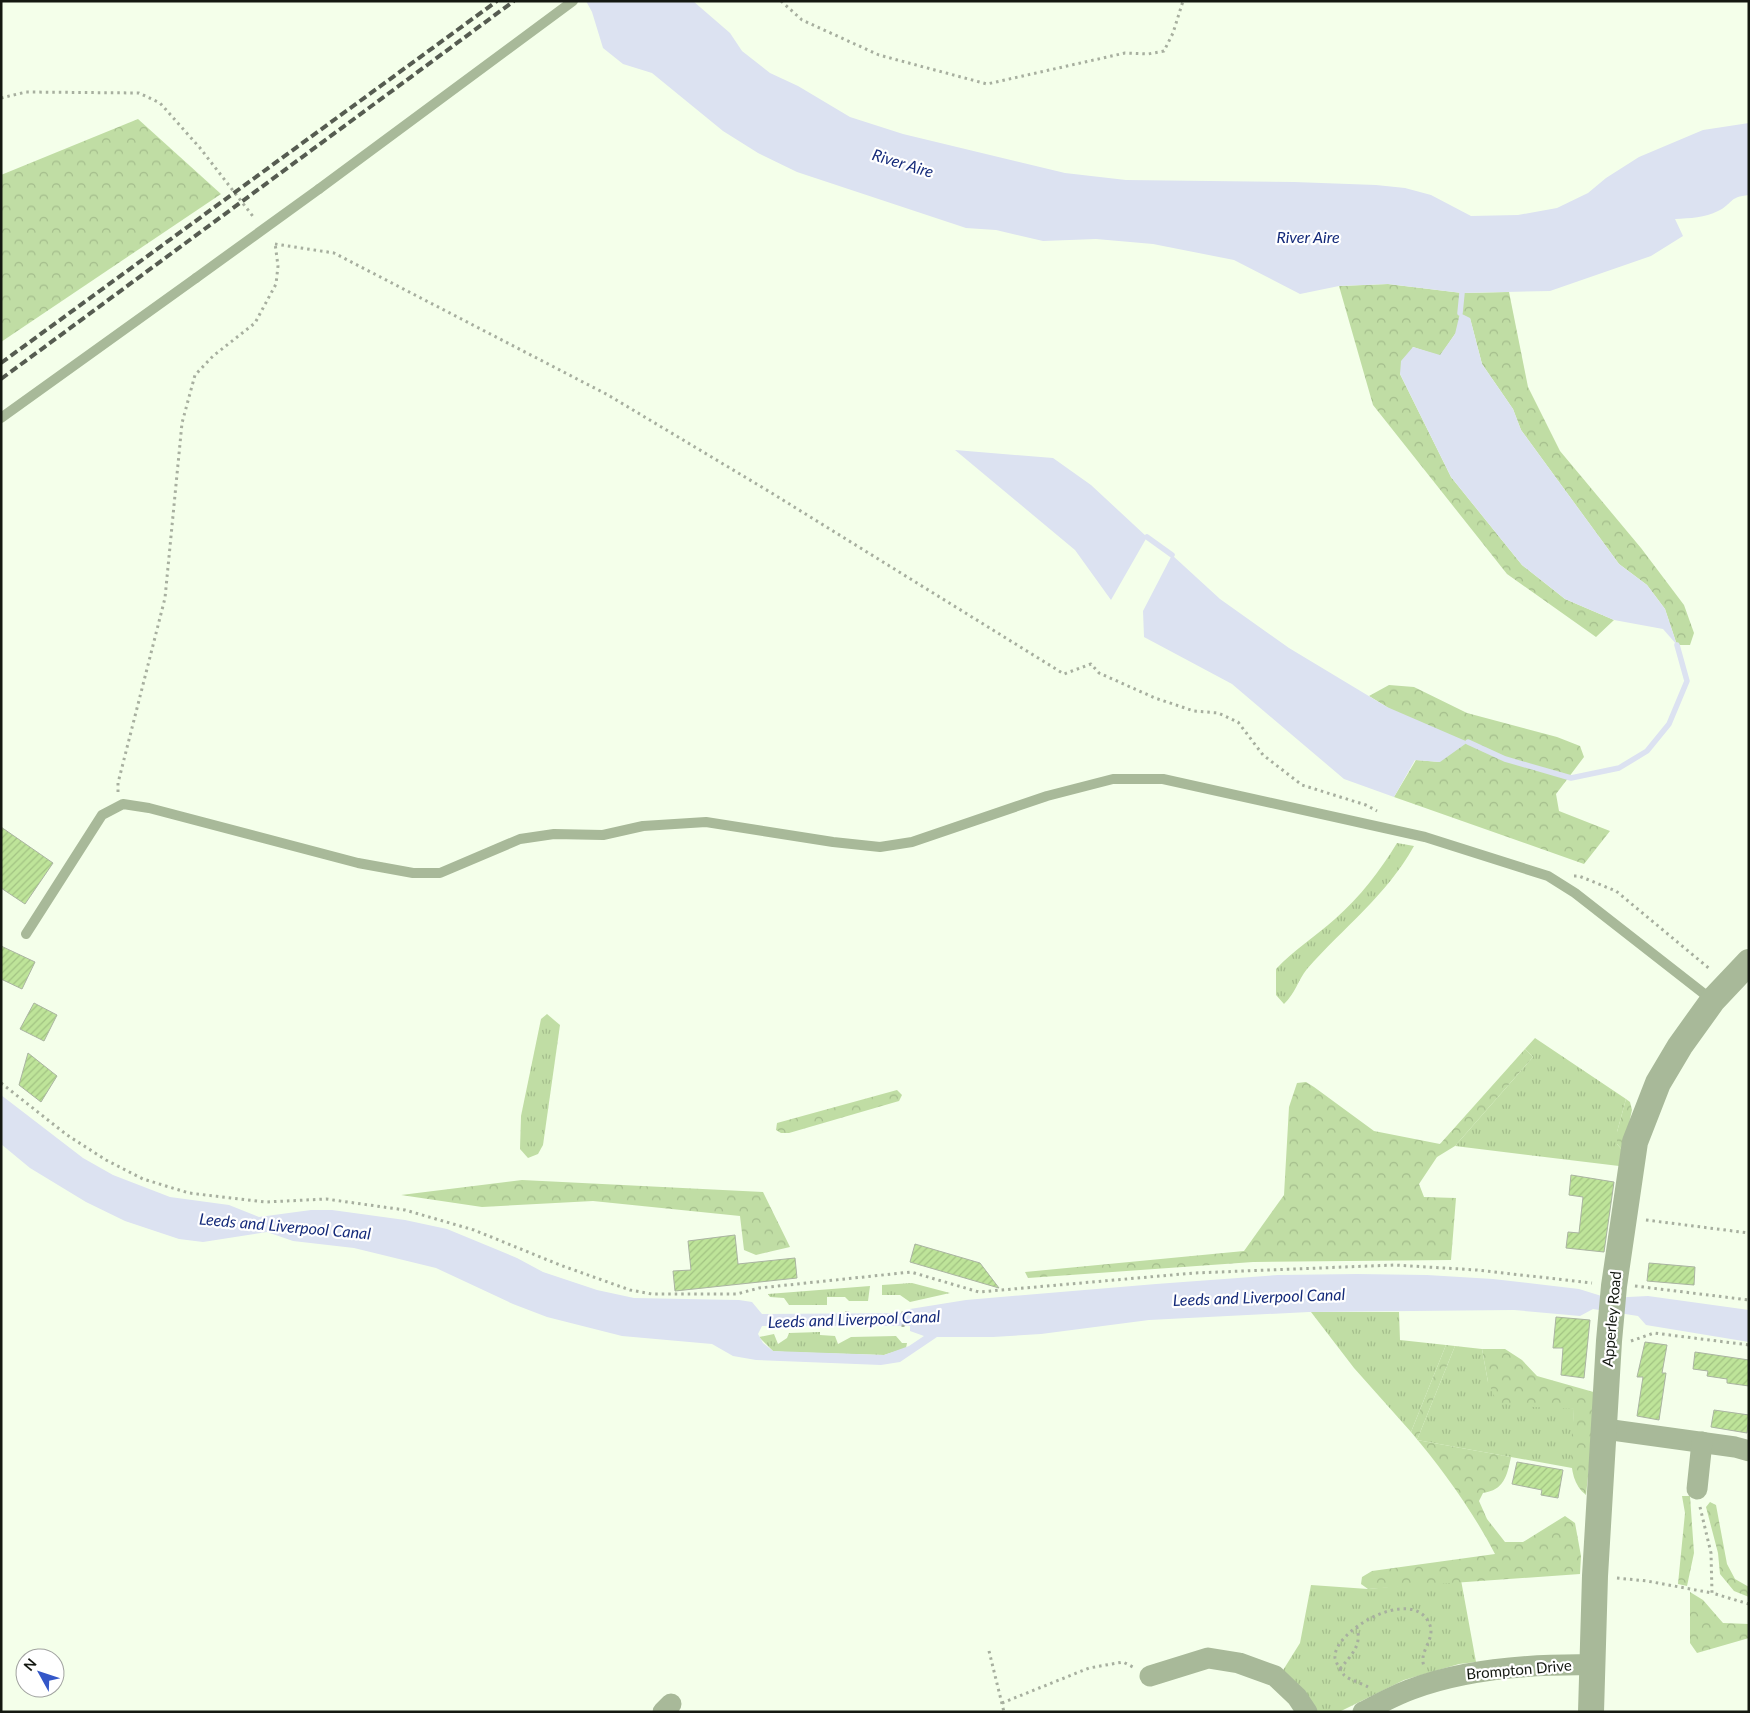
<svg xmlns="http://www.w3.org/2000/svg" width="1750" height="1713" viewBox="0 0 1750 1713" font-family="Lato,sans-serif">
  <defs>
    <pattern id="grass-tufts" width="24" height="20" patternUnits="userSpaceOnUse" patternTransform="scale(1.25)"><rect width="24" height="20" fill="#c0dda4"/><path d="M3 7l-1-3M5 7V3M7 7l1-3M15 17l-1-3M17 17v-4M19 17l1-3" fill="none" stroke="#a4bd8c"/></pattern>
    <pattern id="forest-crowns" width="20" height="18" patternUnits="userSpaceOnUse" patternTransform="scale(1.25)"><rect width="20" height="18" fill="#c0dda4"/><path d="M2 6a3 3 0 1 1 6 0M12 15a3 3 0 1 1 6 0" fill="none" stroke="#a4bd8c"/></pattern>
    <pattern id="building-hatch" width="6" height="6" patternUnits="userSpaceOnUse" patternTransform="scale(1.25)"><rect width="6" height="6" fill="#bee499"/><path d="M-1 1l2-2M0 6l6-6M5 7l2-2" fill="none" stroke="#a2c383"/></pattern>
  </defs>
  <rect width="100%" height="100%" fill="#f4ffea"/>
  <!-- grass -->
  <g fill="url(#grass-tufts)">
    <path d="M1397,843L1414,846C1386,896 1344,927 1307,969C1298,980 1295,994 1284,1004L1276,995V969C1294,950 1316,936 1335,919C1360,897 1380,871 1397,843Z"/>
    <path d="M547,1014L560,1025L543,1145L538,1154L528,1158L520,1149L521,1116L541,1019Z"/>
    <path d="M1535,1038L1626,1099L1617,1132V1144L1623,1151L1619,1166L1455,1146L1533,1057L1525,1049Z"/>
    <path d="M912,1283L950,1293L910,1302L900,1295H882V1285Z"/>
    <path d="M870,1286L868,1301H849L845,1297H827V1305H789L784,1298L770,1297L768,1294Z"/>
    <path d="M1311,1312H1399L1400,1340L1446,1345L1411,1432L1354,1368Z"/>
    <path d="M820,1332V1335L835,1336L838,1344L851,1337L896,1336L902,1343H907L906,1348L884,1355L785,1352L773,1351L759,1337L774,1334L778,1344L787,1338L789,1333Z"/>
    <path d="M1455,1346L1482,1349L1488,1382L1574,1409L1572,1468L1417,1440Z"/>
    <path d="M1461,1580L1476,1662L1459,1664L1404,1680L1339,1712H1314L1280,1675L1300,1643L1311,1585L1368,1589Z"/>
  </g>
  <!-- forest -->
  <g fill="url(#forest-crowns)">
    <path d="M138,119L221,194L1,342V175Z"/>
    <path d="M1388,284L1462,293L1509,292L1528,387L1560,451L1641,548L1684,605L1694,633L1690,645H1677L1665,609L1647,585L1619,564L1521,430L1513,409L1482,364L1470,318L1455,334L1440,356L1413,347L1400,374L1451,477L1522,565L1565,599L1614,620L1596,637L1507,574L1373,405L1339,286Z"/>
    <path d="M1389,685L1414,687L1467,713L1557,737L1580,746L1584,757L1556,794L1559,811L1610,831L1584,864L1394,797L1416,760L1440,762L1387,707L1369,696Z"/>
    <path d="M1525,1049L1533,1057L1455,1146L1437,1157L1419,1184L1424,1197L1456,1198L1451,1260L1253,1262L1028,1278L1025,1272L1244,1251L1284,1195L1289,1107L1297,1083L1306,1082L1314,1087L1374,1131L1440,1144Z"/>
    <path d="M897,1090L902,1095L899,1101L789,1133H781L776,1130L777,1123Z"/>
    <path d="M1626,1099L1630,1102L1632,1110L1623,1151L1617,1144V1132Z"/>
    <path d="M522,1180L763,1192L790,1247L756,1255L744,1250L740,1216L593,1201L482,1207L401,1195Z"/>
    <path d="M1446,1345L1455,1346L1417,1440L1511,1457C1507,1476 1504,1490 1483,1493L1479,1501L1487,1519L1505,1542H1523L1565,1516L1575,1523L1581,1556L1580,1574L1368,1589L1361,1584L1362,1577L1372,1571L1495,1554C1472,1510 1443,1470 1411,1432Z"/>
    <path d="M1482,1349H1505L1522,1360L1537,1376L1597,1393L1586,1495C1563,1478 1573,1435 1574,1409L1513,1406L1497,1402L1488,1382Z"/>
    <path d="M1682,1496H1690L1694,1553L1687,1586L1678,1584L1685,1513Z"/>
    <path d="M1710,1502L1716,1505L1727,1564L1735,1579L1749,1587V1597L1734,1591L1720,1574L1718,1553L1706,1507Z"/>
    <path d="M1690,1592L1703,1600L1723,1623L1749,1624V1638L1697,1653L1690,1643Z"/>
  </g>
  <!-- water -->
  <g fill="#dce2f1" fill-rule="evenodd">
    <path d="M586,1H693L730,33L742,51L770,73L798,86L850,117L903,134L1065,173L1126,180L1294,182L1376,185L1405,188L1431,195L1471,216L1518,215L1557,208L1588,193L1606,178L1639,157L1703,130L1749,123V195C1728,197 1733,204 1718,211C1705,218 1690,218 1675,219L1683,236L1651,256L1550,291L1462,293L1388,284L1339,286L1300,294L1234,260L1153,244L1096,239L1043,241L996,230L966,228L797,172L758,153L723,131L652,73L623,64L603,48L592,12Z"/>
    <path d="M1460,313L1470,318L1482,364L1513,409L1521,430L1619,564L1647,585L1665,609L1677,645L1663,629L1614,620L1565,599L1522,565L1451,477L1400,374L1401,361L1413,347L1440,355L1455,334Z"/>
    <path d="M955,450L1053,458L1091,485L1147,537L1111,600L1075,550Z"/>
    <path d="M1172,555L1220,599L1289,648L1387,707L1468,742L1440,762L1415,760L1394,797L1344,779L1232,684L1144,637L1143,611Z"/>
    <path d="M1,1095L83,1158L113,1175L170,1197L229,1205L259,1217L311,1210H332L405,1220L447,1229L517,1258L543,1272L597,1290L634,1298L739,1300L752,1302L762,1314L909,1313L910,1309L966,1300L1156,1284L1278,1275L1357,1274L1427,1275L1493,1279L1579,1289L1608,1298L1648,1296L1749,1310V1342L1646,1325L1638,1316L1593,1309L1580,1316L1514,1310L1309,1312L1149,1320L1041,1334L993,1337H937L900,1362L881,1365L756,1360L733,1356L712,1344L622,1336L547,1317L513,1304L436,1268L354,1248L293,1241L267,1232L203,1242L179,1239L125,1221L86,1202L30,1168L1,1144ZM762,1326H910V1331L924,1336L909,1346L884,1355L773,1351L763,1343L758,1334Z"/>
  </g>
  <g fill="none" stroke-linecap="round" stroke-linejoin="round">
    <!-- stream -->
    <g stroke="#dce2f1" stroke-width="5.5">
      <path d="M1460,313L1462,293"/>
      <path d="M1147,537L1172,555"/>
      <path d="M1468,742L1505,759L1571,778L1619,768L1647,751L1669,724L1687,681L1677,645"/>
    </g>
  </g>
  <!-- building -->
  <g fill="url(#building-hatch)" stroke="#aab4a1">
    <path d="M1,827L53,863L25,904L1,888Z"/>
    <path d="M1,946L35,962L22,989L1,979Z"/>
    <path d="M34,1003L57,1015L44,1041L20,1029Z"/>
    <path d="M28,1053L57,1076L41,1102L19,1085Z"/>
    <path d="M1571,1175L1614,1182L1604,1252L1566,1248L1568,1232L1579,1233L1583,1197L1569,1195Z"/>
    <path d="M735,1235L738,1264L795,1258L797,1278L675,1291L673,1271L691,1270L688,1241Z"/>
    <path d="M915,1244L980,1263L999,1288L910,1262Z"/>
    <path d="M1649,1263L1695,1267L1694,1285L1647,1281Z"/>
    <path d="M1556,1317L1590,1320L1584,1378L1561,1375L1563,1348H1553Z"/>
    <path d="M1645,1342L1667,1345L1662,1373H1666L1659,1420L1637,1416L1643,1377H1637Z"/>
    <path d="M1695,1352L1749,1360V1386L1727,1383V1379L1707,1376L1708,1371L1693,1369Z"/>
    <path d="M1714,1410L1749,1415L1747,1433L1711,1427Z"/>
    <path d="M1517,1462L1563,1470L1558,1498L1541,1495L1542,1490L1512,1484Z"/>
  </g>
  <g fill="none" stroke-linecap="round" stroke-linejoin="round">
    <!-- path -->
    <g stroke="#a7af9f" stroke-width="3" stroke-dasharray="2.5 4" stroke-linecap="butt">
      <path d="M781,1L802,20L879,55L987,84L1125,53L1148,54L1164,51L1173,33L1183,1"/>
      <path d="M1,98L26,92L139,93L160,103L200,148L255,219"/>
      <path d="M275,244L334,253L608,395L770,492L1064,674L1091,664L1099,673L1155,698L1194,711L1218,713L1238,722L1263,755L1302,785L1366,805L1377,811"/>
      <path d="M118,792V783L165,598L182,423L195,375L213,356L255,323L276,284L278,266L275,243"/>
      <path d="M1574,876H1579L1616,891L1711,970"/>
      <path d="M1,1083L67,1135L106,1160L143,1179L189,1193L266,1202L326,1199L405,1210L474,1230L560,1265L630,1290L652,1294H737L759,1288L911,1272L979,1292L1194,1273L1394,1265L1477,1270L1592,1283"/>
      <path d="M1646,1220L1749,1233"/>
      <path d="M1635,1286L1749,1300"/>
      <path d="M847,1311V1328"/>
      <path d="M903,1327V1309"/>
      <path d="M1631,1341L1654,1333L1749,1345"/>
      <path d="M1700,1507L1711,1553L1712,1593L1749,1604"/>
      <path d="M1617,1578L1647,1581L1712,1593"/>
      <path d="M989,1651L1004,1712"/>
      <path d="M1340,1669C1351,1655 1362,1646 1357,1628"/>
      <path d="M1368,1687C1361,1683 1349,1680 1344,1675C1341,1671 1336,1663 1335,1658C1332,1632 1411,1585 1429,1623C1437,1639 1418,1651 1424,1666"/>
      <path d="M1002,1703L1089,1668L1123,1662L1133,1667"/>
    </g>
    <!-- service -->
    <g stroke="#a8b999" stroke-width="10">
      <path d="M319,189L573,1"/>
      <path d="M1,418L196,278"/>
      <path d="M26,934L102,815L123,804L149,808L358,863L413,873H440L520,839L554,834L603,835L643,826L706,822L833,842L880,847L912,842L1047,796L1113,779H1163L1425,837L1548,876L1575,893L1712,1000"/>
    </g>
    <!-- minor -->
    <g stroke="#a8b999" stroke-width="21">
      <path d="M1605,1429L1735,1447L1749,1451"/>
      <path d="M1697,1489L1702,1442"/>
      <path d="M1150,1676L1208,1658L1239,1663L1275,1676L1297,1697L1307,1712"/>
      <path d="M663,1712L671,1704"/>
      <path d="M1363,1712C1379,1704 1395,1695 1412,1689C1468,1668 1533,1664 1593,1665"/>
    </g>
    <!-- tertiary -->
    <path stroke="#a8b999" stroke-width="26" d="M1591,1712L1595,1576L1609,1341L1614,1286L1635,1142L1658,1083L1680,1046L1713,1000L1749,962"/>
    <!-- rail -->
    <g stroke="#565c51" stroke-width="4" stroke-dasharray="8 4" stroke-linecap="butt">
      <path d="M1,363L497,1"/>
      <path d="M1,379L514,1"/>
    </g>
    <!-- service-bridge -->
    <path stroke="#a8b999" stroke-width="10" d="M196,278L319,189"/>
  </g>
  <g text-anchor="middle" stroke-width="4.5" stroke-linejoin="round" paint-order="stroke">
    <!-- street labels -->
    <g font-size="15" fill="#141811" stroke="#fff">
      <text transform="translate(1612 1319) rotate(-85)" y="5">Apperley Road</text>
      <text transform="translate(1519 1670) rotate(-5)" y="5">Brompton Drive</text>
    </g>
    <!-- water labels -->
    <g font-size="16" font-style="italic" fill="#142a7a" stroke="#fff">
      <text transform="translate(903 163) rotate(17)" y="6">River Aire</text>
      <text x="1308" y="243">River Aire</text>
      <text transform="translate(285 1226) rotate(5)" y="6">Leeds and Liverpool Canal</text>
      <text transform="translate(1259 1297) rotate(-2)" y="6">Leeds and Liverpool Canal</text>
      <text transform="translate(854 1319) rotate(-2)" y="6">Leeds and Liverpool Canal</text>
    </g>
  </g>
  <!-- border -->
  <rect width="1750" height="1713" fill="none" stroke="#141811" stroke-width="5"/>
  <!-- north arrow -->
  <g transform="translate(40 1673) rotate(310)"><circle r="24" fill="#ffffff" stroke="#a1a3a0"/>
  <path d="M0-4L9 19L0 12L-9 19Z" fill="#3457c8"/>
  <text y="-8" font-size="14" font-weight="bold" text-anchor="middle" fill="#141811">N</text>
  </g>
</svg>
